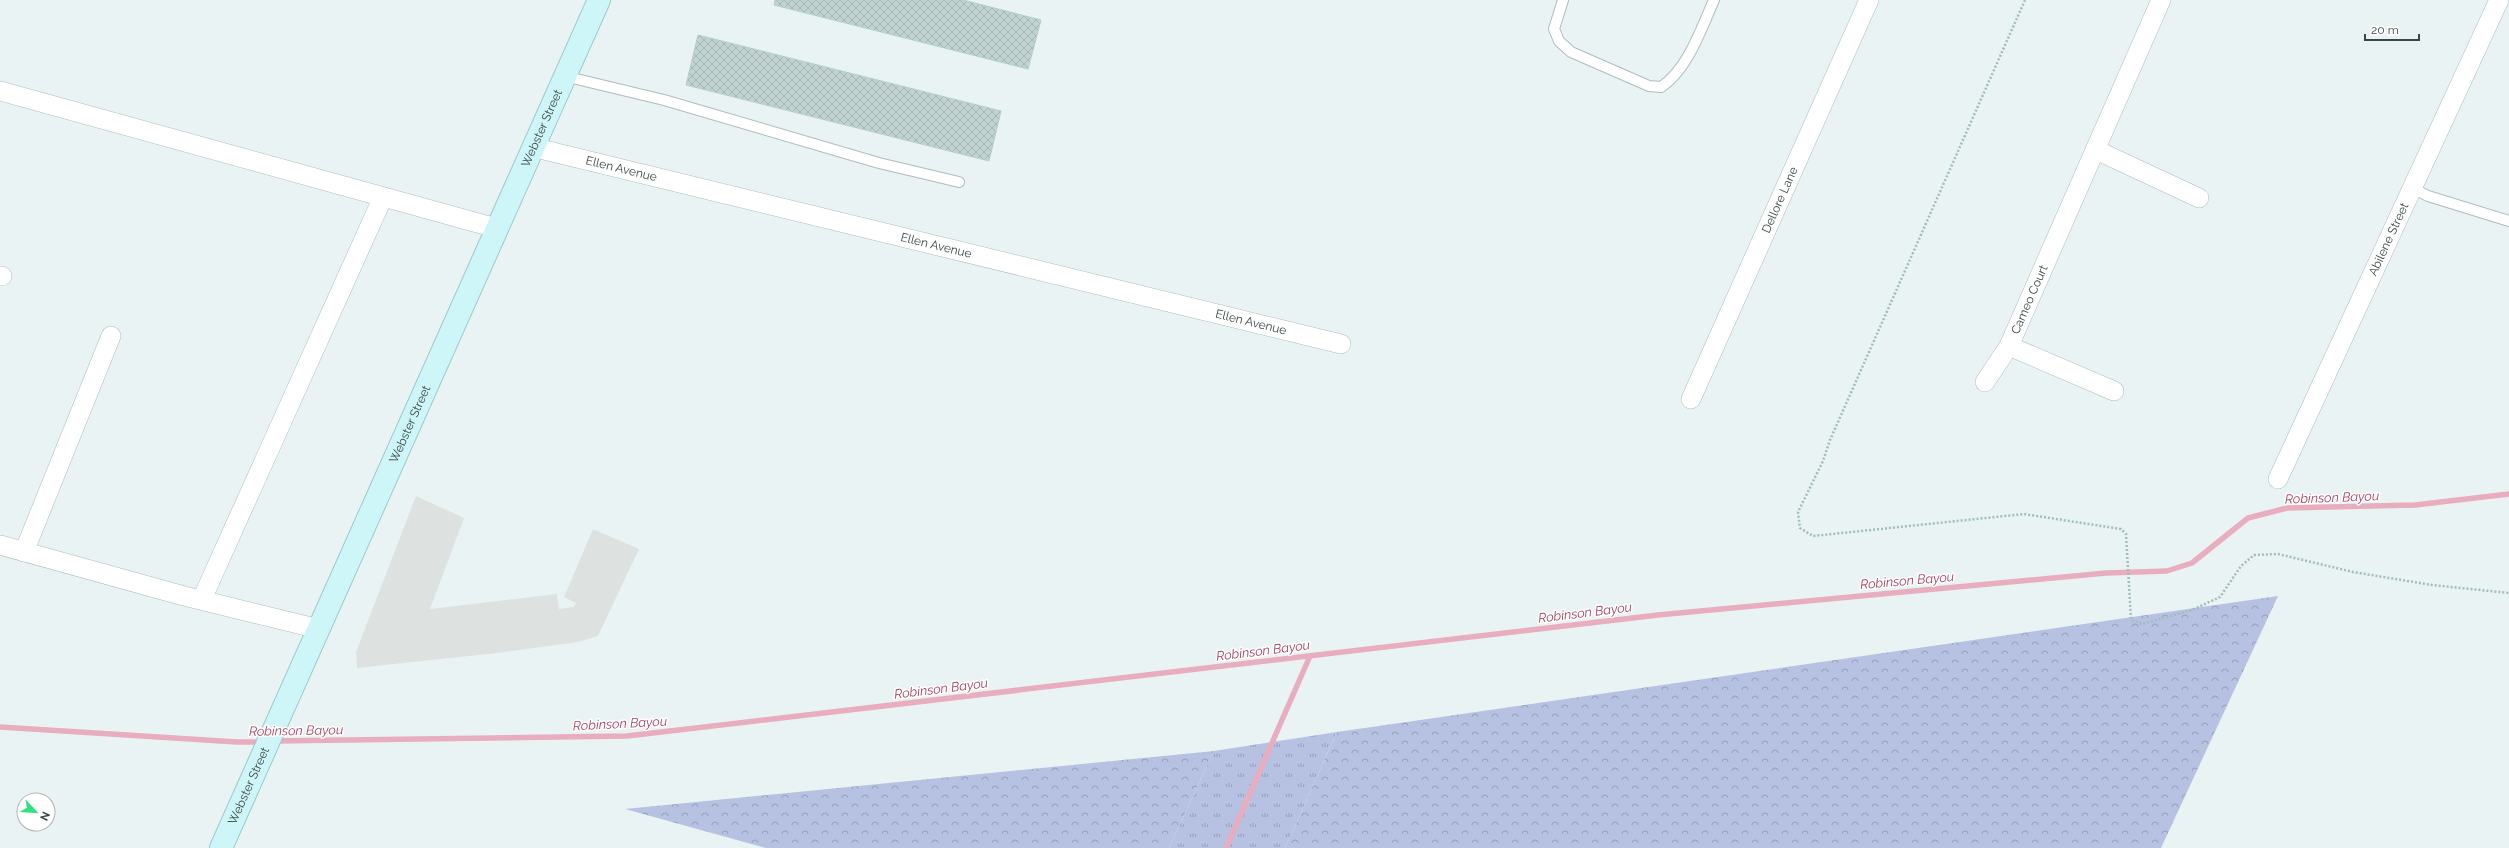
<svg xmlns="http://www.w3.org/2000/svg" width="2509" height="848" viewBox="0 0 2509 848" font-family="Raleway,sans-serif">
  <defs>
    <pattern id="grass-tufts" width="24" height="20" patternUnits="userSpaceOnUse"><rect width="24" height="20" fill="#b7c2e2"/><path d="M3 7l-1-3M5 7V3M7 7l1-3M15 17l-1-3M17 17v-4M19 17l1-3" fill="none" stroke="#969fb9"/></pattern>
    <pattern id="forest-crowns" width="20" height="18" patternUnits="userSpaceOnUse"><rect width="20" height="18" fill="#b7c2e2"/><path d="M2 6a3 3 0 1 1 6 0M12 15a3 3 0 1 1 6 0" fill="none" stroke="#969fb9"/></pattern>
    <pattern id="building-cross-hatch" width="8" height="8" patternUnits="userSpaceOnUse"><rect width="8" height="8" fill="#c0d3d1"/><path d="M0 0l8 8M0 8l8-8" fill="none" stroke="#a6b6b5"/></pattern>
  </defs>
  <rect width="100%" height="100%" fill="#eaf3f3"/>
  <!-- grass -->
  <path fill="url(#grass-tufts)" d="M1337,732L1285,848H1169L1214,751Z"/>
  <!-- forest -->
  <g fill="url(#forest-crowns)">
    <path d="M2278,596L2161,848H1285L1337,732Z"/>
    <path d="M1214,751L1169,848H766L625,809Z"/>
  </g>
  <!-- parking -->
  <path fill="#dde2e1" d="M416,496L464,518L430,609L557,594L559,609L574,607L576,603L564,597L593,529L639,549L598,636L578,642L497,653L357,668L356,652Z"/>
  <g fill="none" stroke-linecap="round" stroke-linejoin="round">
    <!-- stream -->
    <g stroke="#e8adbe" stroke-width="5.5">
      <path d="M0,727L237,742H263"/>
      <path d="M274,741L627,736L1658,615L2106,573L2167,571L2192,563L2248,518L2287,508L2415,505L2509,494"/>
      <path d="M1226,848L1310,656"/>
    </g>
  </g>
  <!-- building -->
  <g fill="url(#building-cross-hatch)" stroke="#b4cdcb">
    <path d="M775,0H963L1041,20L1028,69L774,5Z"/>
    <path d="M698,35L1001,111L989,161L686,85Z"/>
  </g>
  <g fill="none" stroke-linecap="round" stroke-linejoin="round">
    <defs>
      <g id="lane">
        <path d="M1563,0L1554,29L1559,41L1571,52L1649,86L1661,87C1688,69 1701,29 1714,0"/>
        <path d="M564,76L664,100L879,163L959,182"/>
        <path d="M2412,188L2428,196L2509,221"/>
      </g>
      <g id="street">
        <path d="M0,91L496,228"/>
        <path id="s1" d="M532,147L1341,344"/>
        <path d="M2096,150L2199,198"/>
        <path d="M0,276H2"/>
        <path d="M2009,346L2114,391"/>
        <path id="s2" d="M1985,382L2009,346L2161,0"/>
        <path id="s3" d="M1691,399L1869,0"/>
        <path id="s4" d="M2278,479L2499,0"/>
        <path d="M0,545L184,596L319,629"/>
        <path d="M24,552L111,336"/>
        <path d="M202,599L383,197"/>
      </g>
      <g id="secondary">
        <path id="s5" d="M221,848L599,0"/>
      </g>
    </defs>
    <!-- lane casing -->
    <use href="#lane" stroke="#adbdbd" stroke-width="12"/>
    <!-- street casing -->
    <use href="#street" stroke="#adbdbd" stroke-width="20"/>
    <!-- secondary casing -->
    <use href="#secondary" stroke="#9dc8ca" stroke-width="24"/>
    <!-- path -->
    <path stroke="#a0bdbc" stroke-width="2.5" stroke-dasharray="2 2" stroke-linecap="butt" d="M2025,0L1830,440L1823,461L1798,512L1800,528L1813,536L2024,514L2121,529L2126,534L2131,620L2142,624L2192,610L2220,597L2241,566L2254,555L2278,554L2353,572L2432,585L2509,593"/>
    <!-- lane -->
    <use href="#lane" stroke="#fff" stroke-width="10"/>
    <!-- street -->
    <use href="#street" stroke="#fff" stroke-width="19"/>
    <!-- secondary -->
    <use href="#secondary" stroke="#cef6f8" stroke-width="22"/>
  </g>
  <g text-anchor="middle" stroke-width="3" stroke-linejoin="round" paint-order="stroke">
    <!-- street labels -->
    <g font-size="12" fill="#394644" stroke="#fff">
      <text dy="4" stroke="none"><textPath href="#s5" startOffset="788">Webster Street</textPath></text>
      <text dy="4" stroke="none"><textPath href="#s1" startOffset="92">Ellen Avenue</textPath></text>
      <text dy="4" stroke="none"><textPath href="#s3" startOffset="218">Dellore Lane</textPath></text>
      <text dy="4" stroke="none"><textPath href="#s4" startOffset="264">Abilene Street</textPath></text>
      <text dy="4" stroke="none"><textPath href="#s1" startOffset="416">Ellen Avenue</textPath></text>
      <text dy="4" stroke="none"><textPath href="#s2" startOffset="94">Cameo Court</textPath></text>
      <text dy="4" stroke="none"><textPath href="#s1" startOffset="740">Ellen Avenue</textPath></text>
      <text dy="4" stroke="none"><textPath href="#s5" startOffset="464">Webster Street</textPath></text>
      <text dy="4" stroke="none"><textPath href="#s5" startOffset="68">Webster Street</textPath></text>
    </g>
    <!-- water labels -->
    <g font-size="13" font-style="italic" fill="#a53f5b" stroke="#fff">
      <text transform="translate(2332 497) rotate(-2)" y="5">Robinson Bayou</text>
      <text transform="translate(1907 580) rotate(-5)" y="5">Robinson Bayou</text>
      <text transform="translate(1585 612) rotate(-7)" y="5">Robinson Bayou</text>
      <text transform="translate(1263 650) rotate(-7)" y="5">Robinson Bayou</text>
      <text transform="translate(941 688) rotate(-7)" y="5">Robinson Bayou</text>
      <text transform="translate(620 723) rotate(-3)" y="5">Robinson Bayou</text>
      <text transform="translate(296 730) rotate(-1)" y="5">Robinson Bayou</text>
    </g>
  </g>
  <!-- north arrow -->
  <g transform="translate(36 812) rotate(115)"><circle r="19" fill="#ffffff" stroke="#b0b5b4"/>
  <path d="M0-3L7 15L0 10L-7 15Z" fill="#33e081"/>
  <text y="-6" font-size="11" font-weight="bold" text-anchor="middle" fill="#394644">N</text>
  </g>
  <!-- scale -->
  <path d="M2365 34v6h54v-6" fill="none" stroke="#394644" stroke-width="2"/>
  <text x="2371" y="34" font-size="12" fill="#394644" stroke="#ffffff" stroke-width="3" paint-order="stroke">20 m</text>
</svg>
